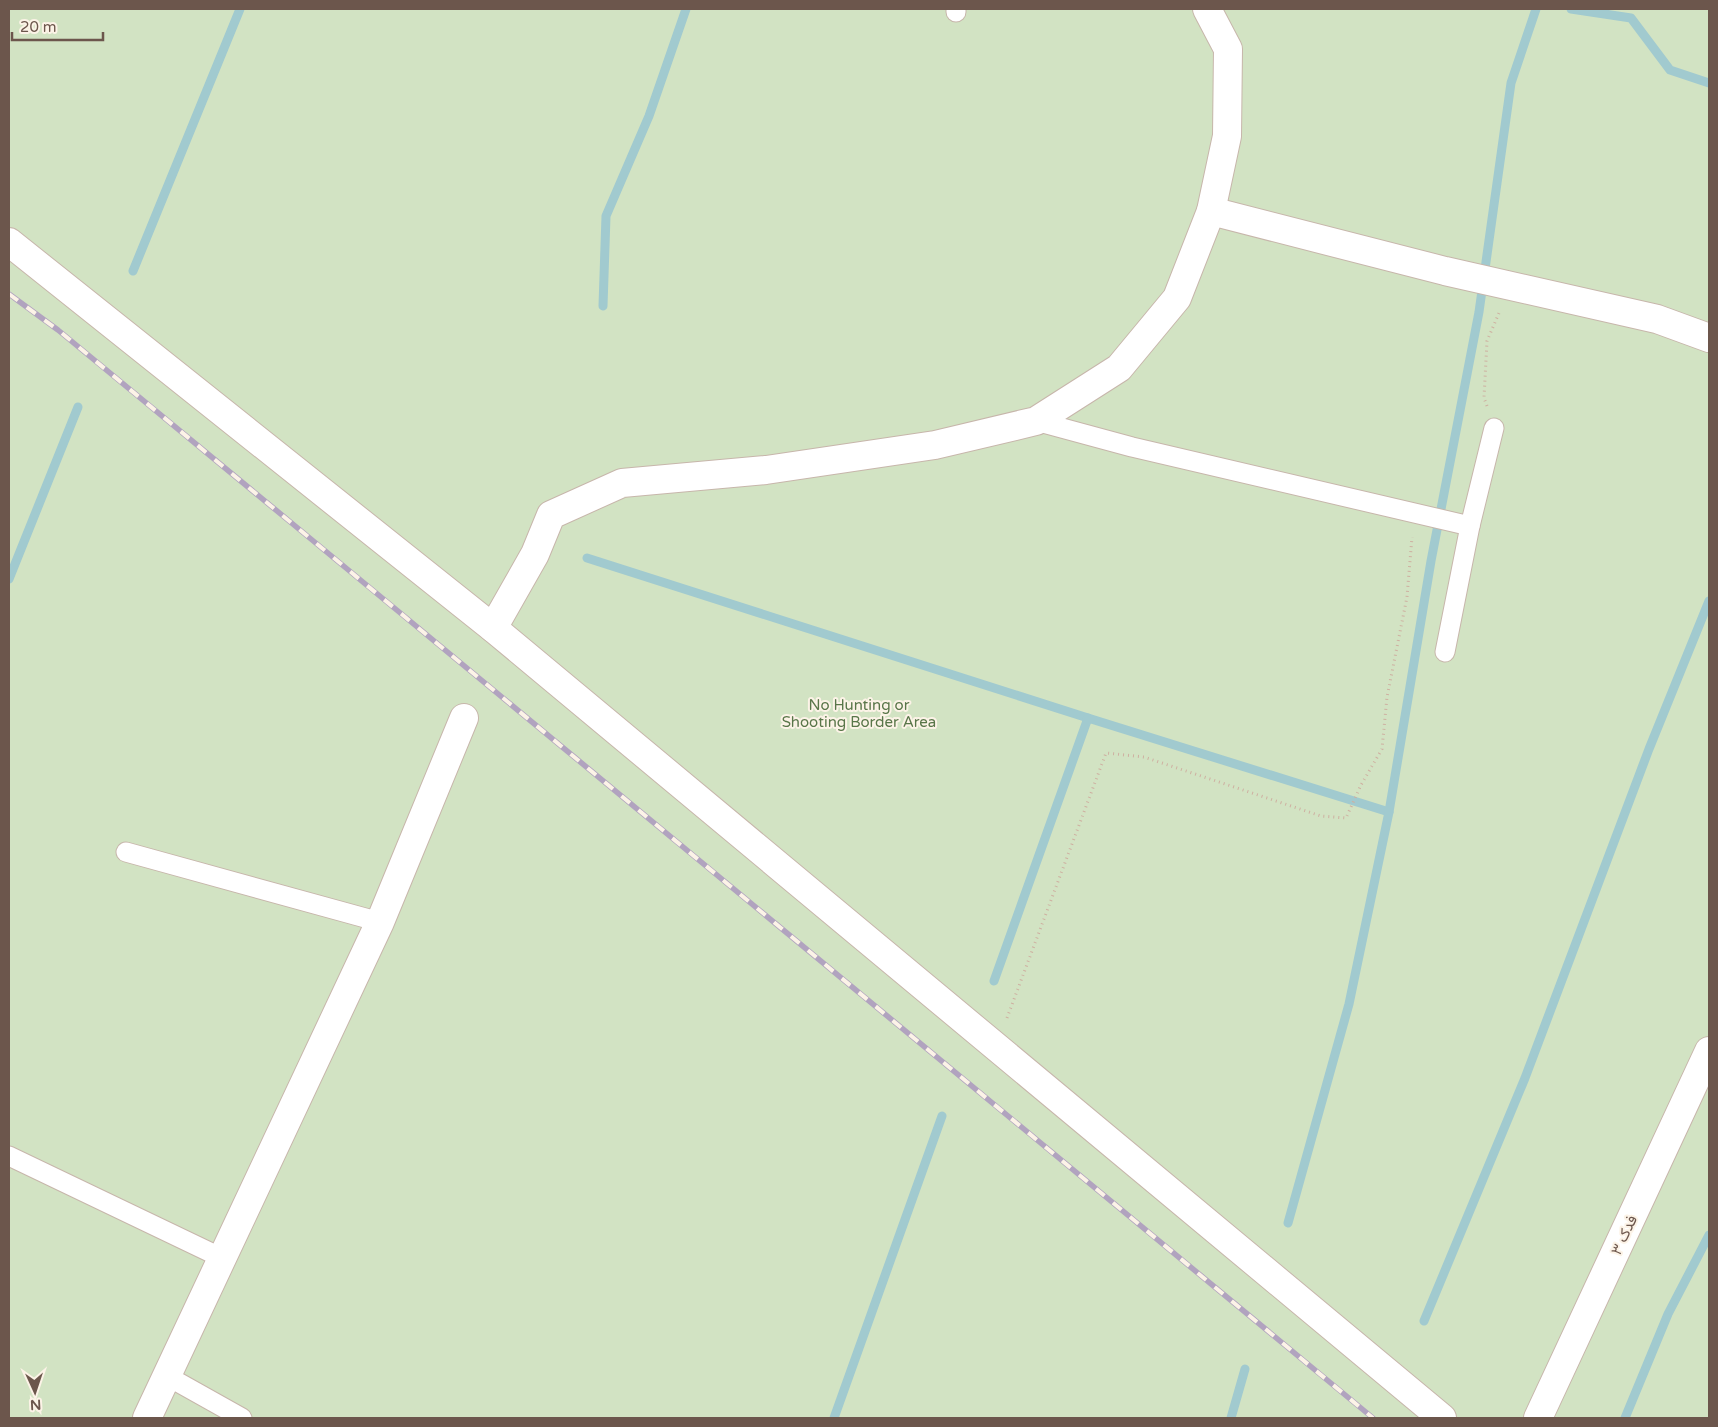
<svg xmlns="http://www.w3.org/2000/svg" width="1718" height="1427" viewBox="0 0 1718 1427" font-family="'Varela Round',Vazirmatn,sans-serif">
  <rect width="100%" height="100%" fill="#f8eee2"/>
  <!-- green -->
  <rect fill="#d2e3c3" x="9" y="9" width="1700" height="1409"/>
  <g fill="none" stroke-linecap="round" stroke-linejoin="round">
    <!-- stream -->
    <g stroke="#a1cacf" stroke-width="9">
      <path d="M1571,9L1631,18L1670,70L1709,83"/>
      <path d="M133,271L240,9"/>
      <path d="M603,306L606,216L649,116L686,9"/>
      <path d="M587,558L1088,718"/>
      <path d="M9,579L78,407"/>
      <path d="M994,981L1088,718L1389,812"/>
      <path d="M1288,1223L1349,1004L1389,812L1431,561L1479,312L1511,83L1536,9"/>
      <path d="M1424,1321L1525,1078L1649,749L1709,601"/>
      <path d="M834,1418L942,1116"/>
      <path d="M1231,1418L1245,1369"/>
      <path d="M1625,1418L1668,1314L1709,1235"/>
    </g>
    <defs>
      <g id="service">
        <path d="M956,9V12"/>
        <path d="M1036,421L1132,447L1470,526L1445,652"/>
        <path d="M1470,526L1494,428"/>
        <path d="M126,852L380,922"/>
        <path d="M9,1156L222,1258"/>
        <path d="M167,1376L242,1418"/>
      </g>
      <g id="minor">
        <path d="M1211,211L1445,271L1657,319L1709,338"/>
        <path d="M9,242L493,628L1442,1418"/>
        <path d="M493,628L535,554L551,515L622,483L766,470L935,445L1036,421L1119,368L1177,298L1211,211L1227,136L1228,49L1207,9"/>
        <path d="M147,1418L380,922L464,718"/>
        <path d="M1538,1418L1709,1051"/>
      </g>
    </defs>
    <!-- service casing -->
    <use href="#service" stroke="#c7b6ab" stroke-width="21"/>
    <!-- minor casing -->
    <use href="#minor" stroke="#c7b6ab" stroke-width="30"/>
    <!-- path -->
    <g stroke="#ceb0a1" stroke-width="3" stroke-dasharray="1 4" stroke-linecap="butt">
      <path d="M1487,406L1484,398L1487,341L1499,313"/>
      <path d="M1007,1018L1106,753L1144,757L1321,816L1346,818L1361,785L1382,749L1387,697L1407,597L1412,537"/>
    </g>
    <!-- service -->
    <use href="#service" stroke="#fff" stroke-width="19"/>
    <!-- minor -->
    <use href="#minor" stroke="#fff" stroke-width="28"/>
    <defs>
      <path id="rail" d="M9,294L58,330L294,525L1373,1418"/>
    </defs>
    <!-- rail casing -->
    <use href="#rail" stroke="#b1a3bf" stroke-width="5.5"/>
    <!-- rail -->
    <use href="#rail" stroke="#fcf3e7" stroke-width="4" stroke-dasharray="11" stroke-linecap="butt"/>
  </g>
  <g text-anchor="middle" stroke-width="4" stroke-linejoin="round" paint-order="stroke">
    <!-- park labels -->
    <g font-size="15" fill="#597649" stroke="#fcf3e7">
      <text x="859" y="710">No Hunting or<tspan x="859" dy="17">Shooting Border Area</tspan></text>
    </g>
    <!-- street labels -->
    <g font-size="15" fill="#6c564c" stroke="#fcf3e7">
      <text transform="translate(1624 1235) rotate(-65)" y="5">فدک ۳</text>
    </g>
  </g>
  <!-- border -->
  <rect width="1718" height="1427" fill="none" stroke="#6c564c" stroke-width="20"/>
  <!-- north arrow -->
  <g transform="translate(35 1392) rotate(177)" stroke="#fcf3e7" stroke-width="4" paint-order="stroke">
  <path d="M0-4L9 19L0 12L-9 19Z" fill="#6c564c"/>
  <text y="-8" font-size="14" font-weight="bold" text-anchor="middle" fill="#6c564c">N</text>
  </g>
  <!-- scale -->
  <path d="M12 32v8h91v-8" fill="none" stroke="#6c564c" stroke-width="2.5"/>
  <text x="20" y="32" font-size="15" fill="#6c564c" stroke="#fcf3e7" stroke-width="4" paint-order="stroke">20 m</text>
</svg>
